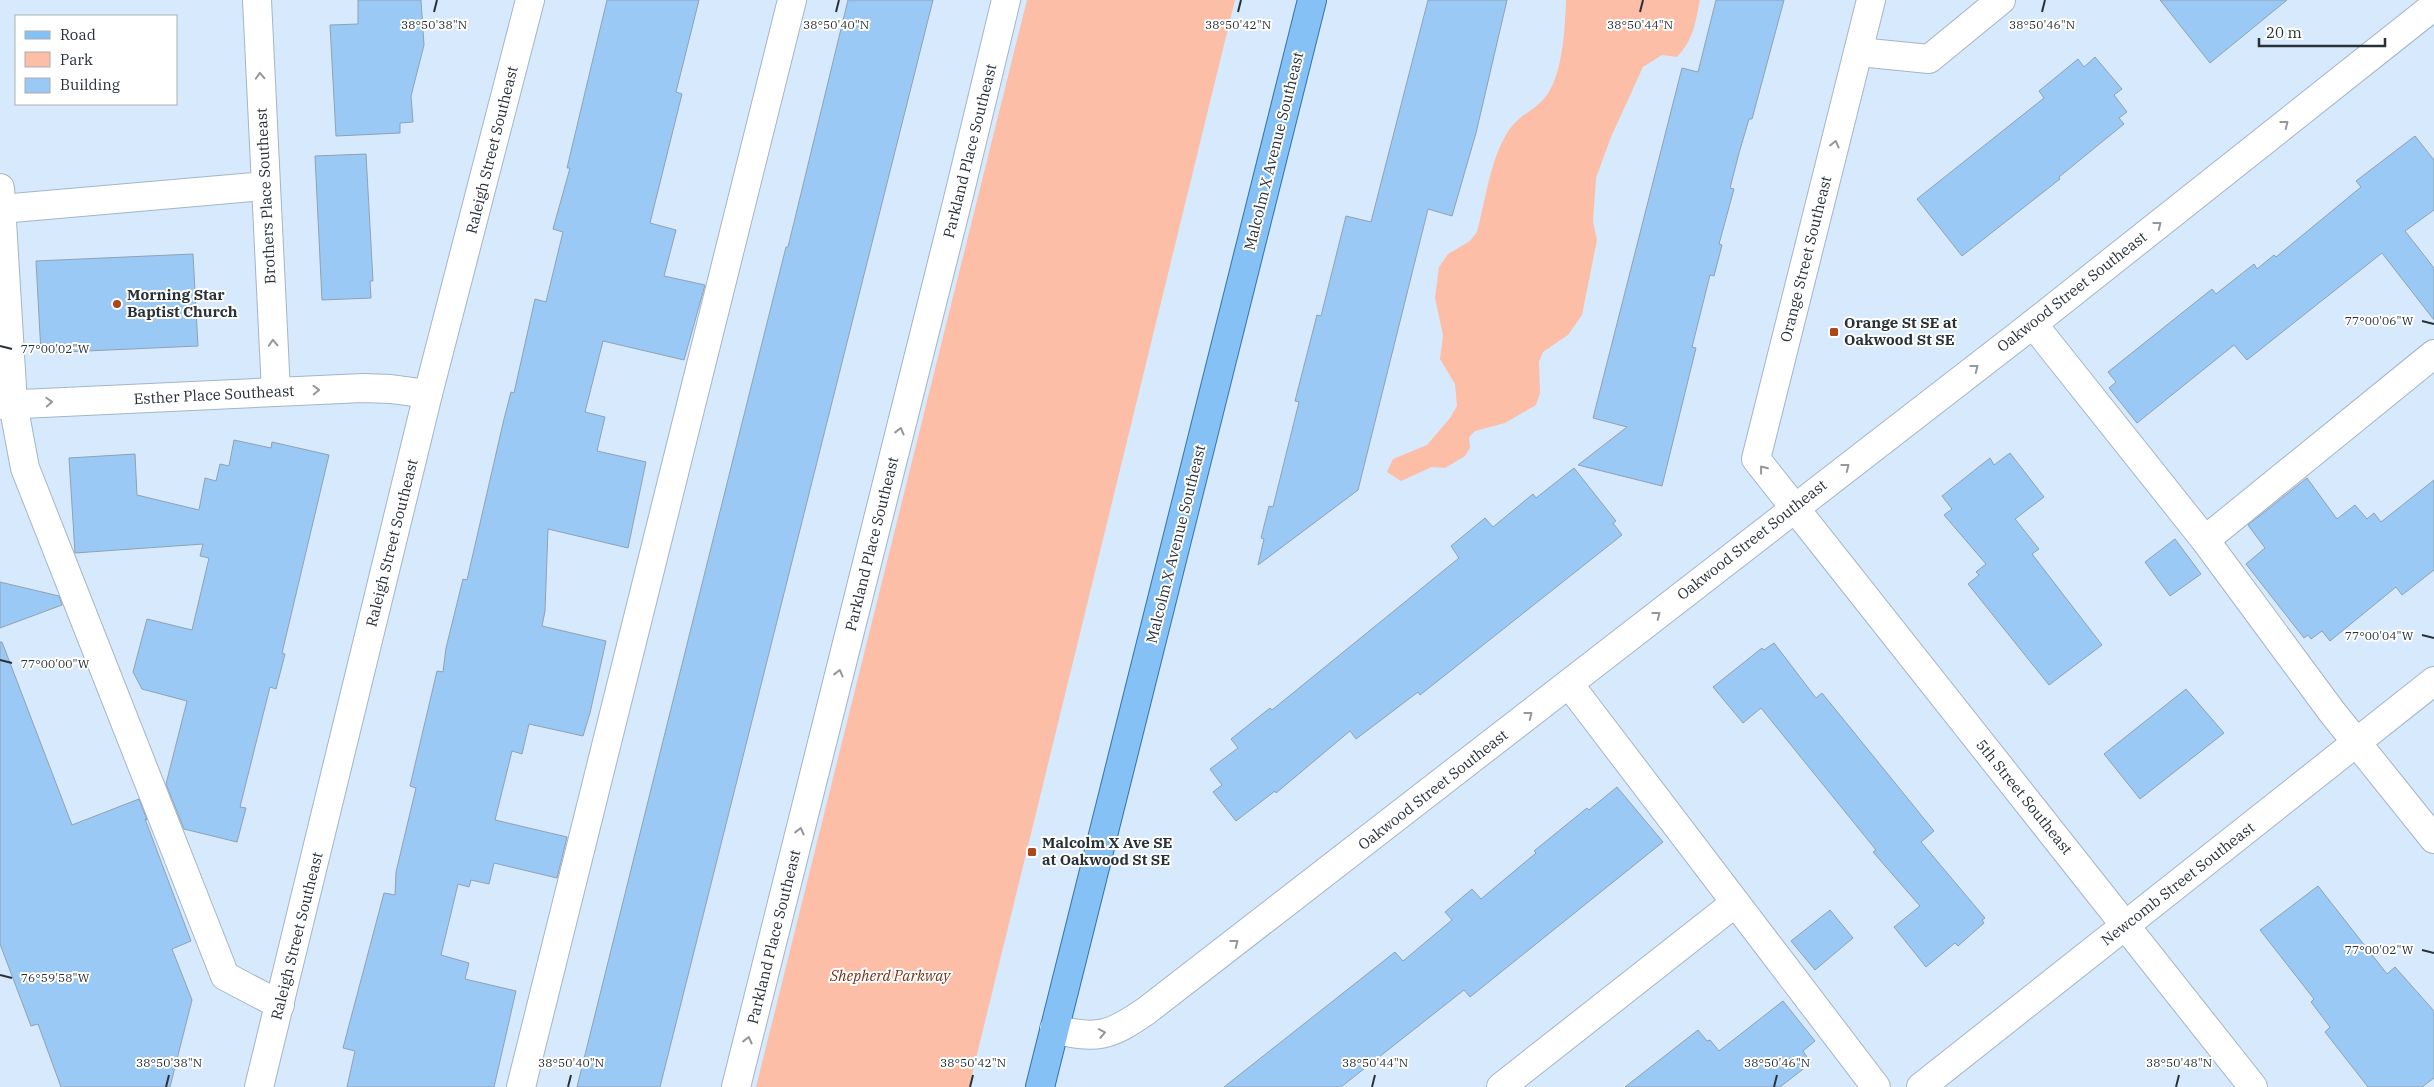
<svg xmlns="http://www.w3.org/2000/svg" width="2434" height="1087" viewBox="0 0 2434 1087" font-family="'IBM Plex Serif',serif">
  <rect width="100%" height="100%" fill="#d7eafd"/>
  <!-- green -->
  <g fill="#fcbea7">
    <path d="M1027,0H1235L969,1087H756Z"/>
    <path d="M1566,0H1700C1695,23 1694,39 1677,57L1662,55L1643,67L1611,137L1596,178L1593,222L1597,240L1582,315L1568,335L1543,352L1539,362L1540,393L1536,405L1505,423L1475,431L1469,437L1470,448L1465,456L1445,468L1432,467L1401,481L1387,472L1393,459L1427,445L1450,418L1457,406L1455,384L1440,359L1443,335L1435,298L1439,267L1448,254L1470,241L1477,232C1486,199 1490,159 1509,130C1519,116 1529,113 1541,102C1563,82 1565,28 1566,0Z"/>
  </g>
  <!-- building -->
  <g fill="#9bc9f6" stroke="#8fa1b3">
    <path d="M358,0H421L424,45L411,96L413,122L400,123V133L336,136L330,25L358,24Z"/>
    <path d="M607,0H699L676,92L682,94L650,223L676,230L664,276L705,285L684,360L603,341L585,412L605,417L597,451L646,462L628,548L548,529L545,611L542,626L606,641L590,713L583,736L529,724L522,754L512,751L495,820L567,837L557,878L494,863L489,884L471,880L469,887L458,884L441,955L469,963L465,979L516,991L494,1087H347L355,1051L343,1048L384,893L395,895L396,872L416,788L410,786L437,671L443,672L446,648L463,579L467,580L504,419L511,392L514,393L535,299L546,302L563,232L553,229L570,168H567Z"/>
    <path d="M848,0H933L660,1087H577L747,403L786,247H788Z"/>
    <path d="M1428,0H1507L1476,133L1452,216L1428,209L1358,490L1258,565L1264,539L1261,538L1269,506L1273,507L1299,402L1295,401L1317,315L1321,316L1346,216L1371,222Z"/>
    <path d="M1716,0H1784L1752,119H1749L1739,153L1730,188L1734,189L1719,244L1722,245L1714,276L1710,275L1692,347L1696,348L1662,486L1578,465L1627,427L1593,418L1682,68L1698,72Z"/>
    <path d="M2160,0H2287L2210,63Z"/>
    <path d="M2095,57L2122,89L2114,95L2127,112L2119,118L2124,124L2059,177L2060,179L1962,256L1917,199L2044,98L2039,91L2078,59L2084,67Z"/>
    <path d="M2415,136L2434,160V210L2405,231L2434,268V320L2382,253L2247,360L2234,345L2137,423L2109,388L2116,382L2108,372L2212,289L2216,294L2254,264L2257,269L2274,255L2276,257L2361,187L2356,181Z"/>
    <path d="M366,154L373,281H370L371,298L322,300L315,156Z"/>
    <path d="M193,254L198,346L41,353L36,261Z"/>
    <path d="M234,440L271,448L272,442L329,455L282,653L285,654L276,689L270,687L240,807L246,808L237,842L184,829L166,784L187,701L142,689L133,672L147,619L192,630L209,558L200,556L203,544L75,553L69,458L135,454L137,495L199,510L205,478L216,481L220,464L229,466Z"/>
    <path d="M2010,453L2044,497L2015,519L2039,549L2032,554L2102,645L2049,685L1968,584L1979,575L1976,572L1986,564L1944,515L1952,509L1942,496L1990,458L1994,465Z"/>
    <path d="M1574,468L1616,521L1613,523L1622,535L1420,695L1418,692L1356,739L1350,731L1276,793L1275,791L1236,821L1213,792L1222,785L1210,769L1238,748L1231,739L1270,708L1272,710L1459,558L1451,546L1485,518L1493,527L1533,494L1536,498Z"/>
    <path d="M2307,478L2337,519L2355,505L2367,519L2374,513L2381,522L2434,480V570L2402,595L2396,587L2330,641L2322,631L2311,639L2308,635L2304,638L2246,564L2265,548L2248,525Z"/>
    <path d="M2175,539L2201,574L2170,596L2145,562Z"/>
    <path d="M0,582L59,596L62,605L0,628Z"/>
    <path d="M0,642H2L72,825L139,799L147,820L145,819L191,941L172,949L192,1000L170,1087H61L38,1024L31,1026L0,944Z"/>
    <path d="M1774,643L1816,698L1822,693L1934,831L1921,842L1985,918L1982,920L1984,923L1958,946L1955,943L1926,967L1894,927L1920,906L1873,852L1876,850L1761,708L1743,723L1713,687L1762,648L1764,650Z"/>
    <path d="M2186,689L2224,733L2140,799L2104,754Z"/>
    <path d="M1617,787L1663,842L1470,997L1464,990L1341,1087H1224L1395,952L1403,961L1452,920L1445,912L1472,889L1481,899L1536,853L1534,851L1587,808L1589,810Z"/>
    <path d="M2318,886L2387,974L2395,967L2434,1011V1078L2422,1087H2368L2325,1032L2330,1027L2311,1002L2314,999L2260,930Z"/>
    <path d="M1830,910L1853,938L1815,970L1791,941Z"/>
    <path d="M1783,1001L1815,1041L1803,1051L1811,1063L1780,1087H1625L1698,1030L1707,1041L1710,1040L1719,1051Z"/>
  </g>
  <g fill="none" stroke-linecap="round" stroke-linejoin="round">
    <defs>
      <g id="minor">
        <path d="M257,0L276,392"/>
        <path d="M1871,0L1756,459L2253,1087"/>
        <path d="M1859,52L1929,59L2001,0"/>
        <path d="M0,188L13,404L25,468L225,976L280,1005"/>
        <path d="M1,209L265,186"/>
        <path d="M2033,324L2205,540L2332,712L2434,839"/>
        <path d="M0,405L363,388L391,389L428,394"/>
        <path d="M2205,540L2434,354"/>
        <path d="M1569,684L1876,1087"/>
        <path d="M1054,1029C1097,1040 1110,1036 1146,1011L2033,324L2434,6"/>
        <path d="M259,1087L428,394L530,0"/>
        <path d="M521,1087L792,0"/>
        <path d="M736,1087L959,195L1006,0"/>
        <path d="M1501,1087L1735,903"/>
        <path d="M1921,1087L2434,681"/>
      </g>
      <path id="major" d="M1040,1087L1312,0"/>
    </defs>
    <!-- minor casing -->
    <use href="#minor" stroke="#a3b5c7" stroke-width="30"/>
    <!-- major casing -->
    <use href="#major" stroke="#3073ae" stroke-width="30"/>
    <!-- minor -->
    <use href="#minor" stroke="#fff" stroke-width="28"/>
    <!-- major -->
    <use href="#major" stroke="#85c1f4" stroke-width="28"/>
  </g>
  <!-- one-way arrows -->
  <defs><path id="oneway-chevron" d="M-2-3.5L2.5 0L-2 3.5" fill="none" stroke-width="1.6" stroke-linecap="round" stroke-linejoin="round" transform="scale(1.25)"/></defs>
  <g stroke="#94989c">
    <use href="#oneway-chevron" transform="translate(260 76) rotate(-93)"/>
    <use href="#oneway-chevron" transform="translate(2285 124) rotate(-38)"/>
    <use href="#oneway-chevron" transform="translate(1835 144) rotate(-76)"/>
    <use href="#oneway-chevron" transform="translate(2158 225) rotate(-38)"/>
    <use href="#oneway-chevron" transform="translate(273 343) rotate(-93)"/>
    <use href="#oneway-chevron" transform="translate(1975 368) rotate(-38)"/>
    <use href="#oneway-chevron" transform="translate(316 390) rotate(-2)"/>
    <use href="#oneway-chevron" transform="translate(49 402) rotate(-3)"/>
    <use href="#oneway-chevron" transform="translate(900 431) rotate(-76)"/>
    <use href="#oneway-chevron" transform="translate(1846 467) rotate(-38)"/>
    <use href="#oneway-chevron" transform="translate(1763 469) rotate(-128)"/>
    <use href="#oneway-chevron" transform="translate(1657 615) rotate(-38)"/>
    <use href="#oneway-chevron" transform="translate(839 673) rotate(-76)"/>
    <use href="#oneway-chevron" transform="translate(1529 715) rotate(-38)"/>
    <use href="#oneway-chevron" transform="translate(800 831) rotate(-76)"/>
    <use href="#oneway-chevron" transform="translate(1235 943) rotate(-38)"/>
    <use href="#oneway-chevron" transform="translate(1102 1033) rotate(-11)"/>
    <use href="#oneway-chevron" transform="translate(748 1040) rotate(-76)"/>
  </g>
  <!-- ticks -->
  <path fill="none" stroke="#293138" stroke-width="2" d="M434,12L437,0M836,12L839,0M1238,12L1241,0M1640,12L1643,0M2042,12L2045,0M2422,321L2434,324M0,346L12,349M2422,635L2434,638M0,660L12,663M2422,950L2434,953M0,975L12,978M166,1087L169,1075M568,1087L571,1075M970,1087L973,1075M1372,1087L1375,1075M1774,1087L1777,1075M2176,1087L2179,1075"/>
  <!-- markers -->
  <g fill="#ac461b" stroke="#fff" stroke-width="2">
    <circle cx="117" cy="304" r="5"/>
    <rect x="1829" y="327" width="10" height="10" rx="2.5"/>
    <rect x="1027" y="847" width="10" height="10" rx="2.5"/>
  </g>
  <g text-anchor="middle" stroke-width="4" stroke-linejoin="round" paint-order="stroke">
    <!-- street labels -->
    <g font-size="15" fill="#293138" stroke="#fff">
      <text transform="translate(492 150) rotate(-76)" y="5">Raleigh Street Southeast</text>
      <text transform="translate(970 151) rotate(-76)" y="5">Parkland Place Southeast</text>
      <text transform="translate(1274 151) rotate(-76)" y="5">Malcolm X Avenue Southeast</text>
      <text transform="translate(266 196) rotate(-93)" y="5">Brothers Place Southeast</text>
      <text transform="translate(1806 259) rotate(-76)" y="5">Orange Street Southeast</text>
      <text transform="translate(2072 292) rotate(-38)" y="5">Oakwood Street Southeast</text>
      <text transform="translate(214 395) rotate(-3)" y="5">Esther Place Southeast</text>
      <text transform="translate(1752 540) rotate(-38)" y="5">Oakwood Street Southeast</text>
      <text transform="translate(392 543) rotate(-76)" y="5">Raleigh Street Southeast</text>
      <text transform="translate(872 544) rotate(-76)" y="5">Parkland Place Southeast</text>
      <text transform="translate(1176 544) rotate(-76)" y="5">Malcolm X Avenue Southeast</text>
      <text transform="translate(1433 790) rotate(-38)" y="5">Oakwood Street Southeast</text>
      <text transform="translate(2024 797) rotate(51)" y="5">5th Street Southeast</text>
      <text transform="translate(2178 884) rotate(-38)" y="5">Newcomb Street Southeast</text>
      <text transform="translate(297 936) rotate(-76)" y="5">Raleigh Street Southeast</text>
      <text transform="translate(774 937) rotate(-76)" y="5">Parkland Place Southeast</text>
    </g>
    <!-- poi labels -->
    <g font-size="15" font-weight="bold" fill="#293138" stroke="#fff" text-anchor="start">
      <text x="127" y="300">Morning Star<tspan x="127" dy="17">Baptist Church</tspan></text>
      <text x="1844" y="328">Orange St SE at<tspan x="1844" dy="17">Oakwood St SE</tspan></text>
      <text x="1042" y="848">Malcolm X Ave SE<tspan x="1042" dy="17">at Oakwood St SE</tspan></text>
    </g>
    <!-- park labels -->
    <g font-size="15" font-style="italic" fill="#763116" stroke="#fff">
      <text x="890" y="981">Shepherd Parkway</text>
    </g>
  </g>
  <g font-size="12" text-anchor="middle" fill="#293138" stroke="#fff" stroke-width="4" stroke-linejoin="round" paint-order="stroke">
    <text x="434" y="29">38°50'38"N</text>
    <text x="836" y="29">38°50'40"N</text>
    <text x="1238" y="29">38°50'42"N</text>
    <text x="1640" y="29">38°50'44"N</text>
    <text x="2042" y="29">38°50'46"N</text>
    <text x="2379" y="325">77°00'06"W</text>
    <text x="55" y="353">77°00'02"W</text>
    <text x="2379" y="640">77°00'04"W</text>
    <text x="55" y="668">77°00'00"W</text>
    <text x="2379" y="954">77°00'02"W</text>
    <text x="55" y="982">76°59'58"W</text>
    <text x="169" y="1067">38°50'38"N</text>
    <text x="571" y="1067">38°50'40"N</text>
    <text x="973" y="1067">38°50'42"N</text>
    <text x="1375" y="1067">38°50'44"N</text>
    <text x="1777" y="1067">38°50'46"N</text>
    <text x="2179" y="1067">38°50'48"N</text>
  </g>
  <!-- legend -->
  <rect x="15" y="15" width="162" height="90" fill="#ffffff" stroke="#a9adaf"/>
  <rect x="25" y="31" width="25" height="8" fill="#85c1f4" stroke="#a9adaf"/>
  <text x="60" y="40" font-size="15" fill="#293138">Road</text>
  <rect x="25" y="52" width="25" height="15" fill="#fcbea7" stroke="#a9adaf"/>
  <text x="60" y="65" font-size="15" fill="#293138">Park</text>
  <rect x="25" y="78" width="25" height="15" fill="#9bc9f6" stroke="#a9adaf"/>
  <text x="60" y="90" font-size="15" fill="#293138">Building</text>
  <!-- scale -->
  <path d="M2259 38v8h126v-8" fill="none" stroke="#293138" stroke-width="2.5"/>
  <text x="2266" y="38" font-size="15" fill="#293138" stroke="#ffffff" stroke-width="4" paint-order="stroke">20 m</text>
</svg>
